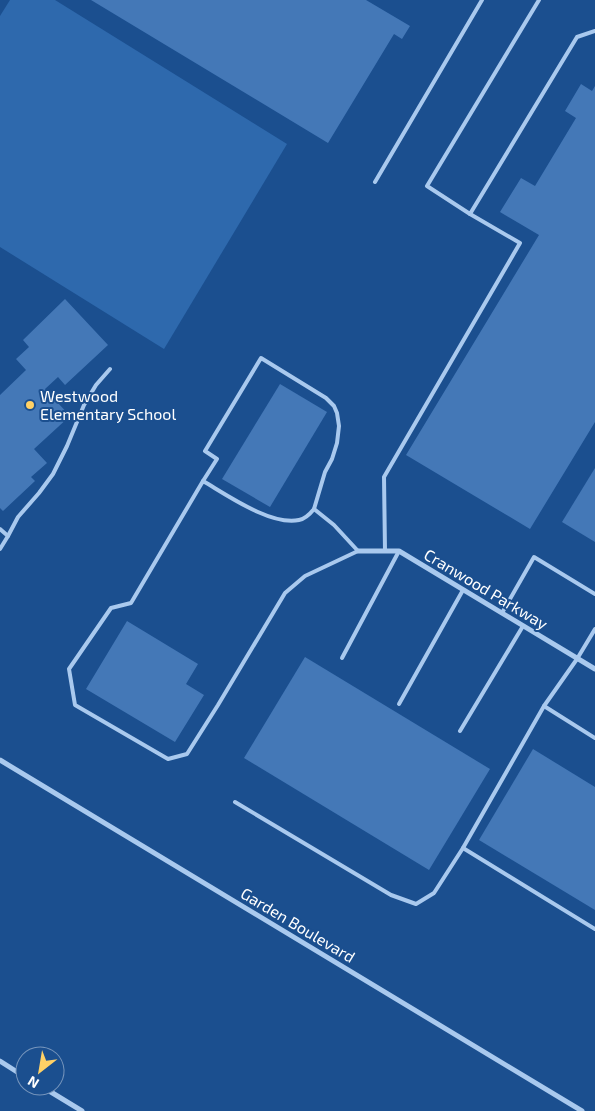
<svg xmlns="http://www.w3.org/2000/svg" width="595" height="1111" viewBox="0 0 595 1111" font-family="'Exo 2',sans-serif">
  <rect width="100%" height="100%" fill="#1b4f8f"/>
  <!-- green -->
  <path fill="#2e69ad" d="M10,0H55L287,144L164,349L0,247V16Z"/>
  <!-- building -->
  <g fill="#4478b7">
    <path d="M91,0H366L410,26L402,39L394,34L328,143Z"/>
    <path d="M581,84L592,91L595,86V422L530,529L406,455L539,235L500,212L521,178L535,186L576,118L565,111Z"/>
    <path d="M65,299L108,345L65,385L58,377L45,389L70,416L34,449L47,463L31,477L35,481L3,511L0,508V395L26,370L16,359L29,347L23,340Z"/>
    <path d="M280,384L327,412L270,507L222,479Z"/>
    <path d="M595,468V542L562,522Z"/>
    <path d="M127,621L198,664L186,684L204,695L175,742L86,689Z"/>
    <path d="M305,657L490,769L429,870L244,758Z"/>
    <path d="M533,749L595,787V910L479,840Z"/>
  </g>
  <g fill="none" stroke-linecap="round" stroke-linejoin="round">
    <!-- service -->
    <g stroke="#a9c9ee" stroke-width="4">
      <path d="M539,0L427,186L470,214L577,37L595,31"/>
      <path d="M375,182L482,0"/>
      <path d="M203,481C227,495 271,526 299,520C305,519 310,514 314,509L334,525L358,551L305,576L285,593L218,705L187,754L168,759L75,705L69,669L111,608L131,603Z"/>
      <path d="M203,481L217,459L205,451L261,358L326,398L334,406L337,413L339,426L337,443L332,459L325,472L314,509"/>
      <path d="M0,529L8,536L0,549"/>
      <path d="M8,536L18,517L39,493L53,474L67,446L84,405L96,385L110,369"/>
      <path d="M385,551L384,477L520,243L470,214"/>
      <path d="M502,613L534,557L595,594"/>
      <path d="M342,658L399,551"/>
      <path d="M399,704L463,590"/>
      <path d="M544,706L595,738"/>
      <path d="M460,731L523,626"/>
      <path d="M235,802L391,895L416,904L434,893L463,848L595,929"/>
      <path d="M463,848L544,706L577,659L595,629"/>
    </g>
    <!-- minor -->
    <g stroke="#a9c9ee" stroke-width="5">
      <path d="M358,551H399L595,669"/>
      <path d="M0,760L582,1111"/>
      <path d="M0,1061L25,1077"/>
      <path d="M41,1086L82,1111"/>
    </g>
  </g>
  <!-- markers -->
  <circle fill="#ffd166" stroke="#1b4f8f" stroke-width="2" cx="30" cy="405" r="5"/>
  <g text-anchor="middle" stroke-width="4" stroke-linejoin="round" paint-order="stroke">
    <!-- poi labels -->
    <g font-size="16" fill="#fff" stroke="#1b4f8f" text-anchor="start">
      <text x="40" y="402">Westwood<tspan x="40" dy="18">Elementary School</tspan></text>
    </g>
    <!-- street labels -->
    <g font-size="16" fill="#fff" stroke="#1b4f8f">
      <text transform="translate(486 589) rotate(31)" y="6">Cranwood Parkway</text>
      <text transform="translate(298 925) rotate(31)" y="6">Garden Boulevard</text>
    </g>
  </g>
  <!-- north arrow -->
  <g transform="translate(40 1071) rotate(211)"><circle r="24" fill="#1b4f8f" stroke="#7695bc"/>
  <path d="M0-4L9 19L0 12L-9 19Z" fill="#ffd166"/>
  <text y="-8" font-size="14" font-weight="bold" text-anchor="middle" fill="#ffffff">N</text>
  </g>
</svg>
